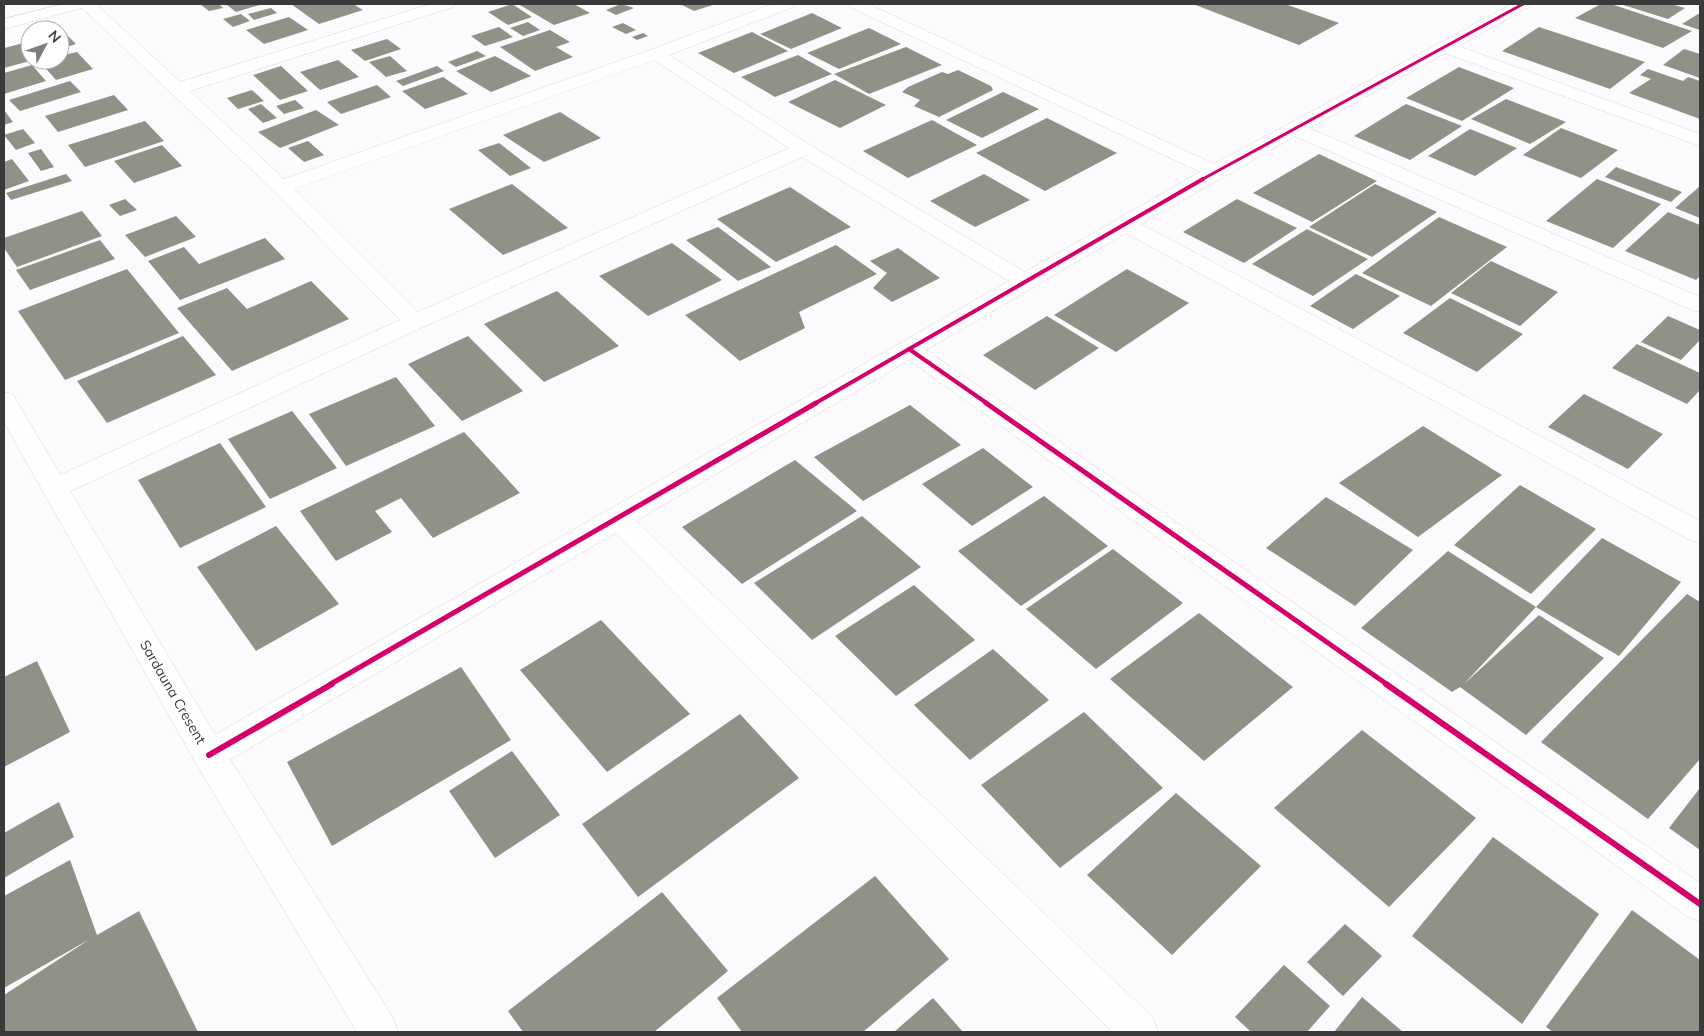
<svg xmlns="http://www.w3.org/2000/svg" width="1704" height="1036" viewBox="0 0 1704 1036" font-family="Mulish,sans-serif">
  <rect width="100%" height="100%" fill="#fcfafc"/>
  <!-- building -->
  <g fill="#919188">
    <path d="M200,4H219L223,8L209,11Z"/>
    <path d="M231,4H263L236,12L227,5Z"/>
    <path d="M291,4H353L363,10L319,24Z"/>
    <path d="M512,4L532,17L508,25L488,12Z"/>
    <path d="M518,4H574L590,13L554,25Z"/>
    <path d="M621,4L634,8L616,15L606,10Z"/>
    <path d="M680,4H716L694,11Z"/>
    <path d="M1193,4H1285L1339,23L1299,45Z"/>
    <path d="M1601,4H1611L1692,31L1663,48L1575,18Z"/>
    <path d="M1620,4H1671L1685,8L1668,19Z"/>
    <path d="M271,8L277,13L254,20L248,14Z"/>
    <path d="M812,13L842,28L791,49L760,34Z"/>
    <path d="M241,14L250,21L233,27L223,19Z"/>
    <path d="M1698,14H1700V30L1682,24Z"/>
    <path d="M289,17L308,30L264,44L246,30Z"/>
    <path d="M528,22L540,30L523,36L510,28Z"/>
    <path d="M623,23L636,30L626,34L612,27Z"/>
    <path d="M499,27L513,37L485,46L471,36Z"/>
    <path d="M1539,27L1645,62L1610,89L1502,51Z"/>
    <path d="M869,28L901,44L839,69L807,53Z"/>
    <path d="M550,30L570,42L556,47L573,57L535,71L500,47Z"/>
    <path d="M64,32L76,44L61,49L60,33Z"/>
    <path d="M752,32L788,51L734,73L698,53Z"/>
    <path d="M643,33L648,36L637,40L632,37Z"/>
    <path d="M387,39L401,49L365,61L351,50Z"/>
    <path d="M28,42L30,44V61L4,68V48Z"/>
    <path d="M906,47L942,65L869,94L834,74Z"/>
    <path d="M1684,49L1700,54V78L1663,65Z"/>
    <path d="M477,51L486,56L456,67L448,62Z"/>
    <path d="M77,52L93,69L56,80L40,62L60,60V56Z"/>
    <path d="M798,55L832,74L775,97L741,77Z"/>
    <path d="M390,56L407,71L386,77L369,62Z"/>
    <path d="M495,56L531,76L491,92L456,71Z"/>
    <path d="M338,60L359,77L320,90L300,72Z"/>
    <path d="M32,65L46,81L4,94V73Z"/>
    <path d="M281,66L308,91L280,100L253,75Z"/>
    <path d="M437,66L444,71L403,86L396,81Z"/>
    <path d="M1459,67L1514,88L1462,121L1406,98Z"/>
    <path d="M1648,69L1683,81L1688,77L1700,81V119L1629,93L1651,79L1640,75Z"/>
    <path d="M958,70L991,86L993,90L939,117L914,106L920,100L902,92L908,87L942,72L948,74Z"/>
    <path d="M443,77L468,94L425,109L402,91Z"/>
    <path d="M835,80L886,105L840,128L788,102Z"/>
    <path d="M70,81L81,92L20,111L9,100Z"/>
    <path d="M377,85L391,97L341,114L327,102Z"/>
    <path d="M252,90L264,101L238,109L227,98Z"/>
    <path d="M1003,92L1039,109L982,138L946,120Z"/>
    <path d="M114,95L128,110L58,132L45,116Z"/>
    <path d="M1506,99L1566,122L1530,144L1471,119Z"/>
    <path d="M295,100L304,108L284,114L276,106Z"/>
    <path d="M261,104L277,118L263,123L248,109Z"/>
    <path d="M1406,104L1462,126L1410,160L1354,136Z"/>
    <path d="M4,110L13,122L4,125Z"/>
    <path d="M316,110L339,125L280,148L258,132Z"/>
    <path d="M560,112L601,138L544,162L503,135Z"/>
    <path d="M1047,118L1117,153L1045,191L976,153Z"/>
    <path d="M932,120L977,145L908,178L863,151Z"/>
    <path d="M145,121L164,141L85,167L68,145Z"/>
    <path d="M1561,128L1618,150L1581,178L1523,155Z"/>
    <path d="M23,129L35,143L16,150L4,135Z"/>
    <path d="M1470,129L1517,148L1475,176L1428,156Z"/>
    <path d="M308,141L324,155L304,162L288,148Z"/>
    <path d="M499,143L531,168L510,176L478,150Z"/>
    <path d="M162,145L182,166L134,183L114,161Z"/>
    <path d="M41,149L54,167L41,171L28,153Z"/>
    <path d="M1319,154L1377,181L1312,222L1253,193Z"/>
    <path d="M12,159L29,181L4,190V162Z"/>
    <path d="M1616,167L1682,192L1671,202L1605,177Z"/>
    <path d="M66,174L72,181L11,200L6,193Z"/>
    <path d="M984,174L1030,200L975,227L930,201Z"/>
    <path d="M1597,179L1661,204L1613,248L1546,221Z"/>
    <path d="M512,184L568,228L503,255L449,209Z"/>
    <path d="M1375,184L1437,212L1372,257L1309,227Z"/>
    <path d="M1700,186V218L1675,208Z"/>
    <path d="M790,187L851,227L776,262L717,219Z"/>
    <path d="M125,199L137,210L120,216L109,205Z"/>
    <path d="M1237,199L1297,228L1244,263L1183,232Z"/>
    <path d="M82,211L102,236L17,267L4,248V238Z"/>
    <path d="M1668,212L1700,225V276L1696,280L1625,251Z"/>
    <path d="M176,216L196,237L145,257L125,235Z"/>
    <path d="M1439,217L1507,247L1431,306L1362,273Z"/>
    <path d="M718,227L771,267L738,281L686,240Z"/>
    <path d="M1307,229L1368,259L1313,296L1252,264Z"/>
    <path d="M265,238L285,259L180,300L148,261L184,247L199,264Z"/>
    <path d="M100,240L115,259L30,290L16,270Z"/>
    <path d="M672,243L722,280L648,316L599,276Z"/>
    <path d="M836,245L877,274L799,312L805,328L740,361L685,315Z"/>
    <path d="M898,248L940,278L892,302L873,288L887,273L870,261Z"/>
    <path d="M1491,261L1558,292L1520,326L1451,293Z"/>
    <path d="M127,269L179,333L65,380L18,311Z"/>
    <path d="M1127,269L1189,303L1116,352L1054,315Z"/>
    <path d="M1356,274L1400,296L1353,329L1310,306Z"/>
    <path d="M311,281L349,319L232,371L177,308L227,288L247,309Z"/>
    <path d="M557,291L619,346L544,382L484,324Z"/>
    <path d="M1450,298L1523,334L1477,372L1403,333Z"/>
    <path d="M1047,316L1099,348L1035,390L983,355Z"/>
    <path d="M1668,316L1700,330V340L1681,360L1641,342Z"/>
    <path d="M183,336L216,375L107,423L77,381Z"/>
    <path d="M468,336L523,391L462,421L408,364Z"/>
    <path d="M1637,344L1700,373V390L1687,404L1612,368Z"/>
    <path d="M396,377L435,426L346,466L309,414Z"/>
    <path d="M1584,394L1663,434L1628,469L1548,427Z"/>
    <path d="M910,405L961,445L863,501L814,457Z"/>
    <path d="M292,411L337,468L270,499L228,439Z"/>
    <path d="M1423,426L1502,475L1418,537L1339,483Z"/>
    <path d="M464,432L520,493L433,538L401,498L375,511L392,532L336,561L300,511Z"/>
    <path d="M220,443L266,507L180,548L138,480Z"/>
    <path d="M983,448L1033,487L972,526L922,484Z"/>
    <path d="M795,460L857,511L742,584L682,527Z"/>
    <path d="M1520,485L1596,529L1531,594L1454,545Z"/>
    <path d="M1044,496L1108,546L1021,606L958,551Z"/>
    <path d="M1326,497L1413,550L1355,606L1266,548Z"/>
    <path d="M862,516L921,567L812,640L754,583Z"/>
    <path d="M276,526L339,604L256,651L197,567Z"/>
    <path d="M1602,538L1681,582L1619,656L1536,607Z"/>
    <path d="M1113,549L1183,603L1096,669L1026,609Z"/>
    <path d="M1448,551L1536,607L1464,684L1539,615L1604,658L1526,735L1460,687L1452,692L1361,628Z"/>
    <path d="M914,585L975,640L896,696L835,636Z"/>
    <path d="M1687,594L1700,602V759L1648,819L1541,742Z"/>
    <path d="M1199,613L1293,687L1204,761L1110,679Z"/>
    <path d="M601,620L690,714L607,772L520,670Z"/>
    <path d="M993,649L1049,700L970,760L914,705Z"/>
    <path d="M37,661L70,732L4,767V677Z"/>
    <path d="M461,667L511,740L332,846L287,762Z"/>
    <path d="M1084,712L1163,788L1060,868L981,785Z"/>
    <path d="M740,714L799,778L638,897L582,824Z"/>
    <path d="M1362,730L1476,818L1389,907L1274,808Z"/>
    <path d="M512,751L560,815L495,858L449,791Z"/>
    <path d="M1700,788V850L1669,828Z"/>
    <path d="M1176,793L1261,866L1172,955L1087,875Z"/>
    <path d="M59,802L74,837L4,878V833Z"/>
    <path d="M1493,837L1599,914L1522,1024L1412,936Z"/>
    <path d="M70,860L97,935L139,911L198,1032H4V995L90,939L4,988V896Z"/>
    <path d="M875,876L949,959L863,1032H742L717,998Z"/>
    <path d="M662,892L728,971L654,1032H523L508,1011Z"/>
    <path d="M1632,910L1700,960V1032H1553L1546,1027Z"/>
    <path d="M1345,924L1382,956L1343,996L1307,962Z"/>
    <path d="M1284,965L1330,1006L1307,1032H1251L1235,1017Z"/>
    <path d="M1362,997L1403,1032H1334Z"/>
    <path d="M933,998L963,1032H894Z"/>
  </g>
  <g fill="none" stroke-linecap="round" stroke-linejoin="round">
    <defs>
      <path id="street" d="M63,4H96L180,82L431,4H455L453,7L190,91L284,179L650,50L773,4H795L793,7L669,55L810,145L1025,272L1200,172L850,7L848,4H868L1214,164L1512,4H1531L1529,7L1458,46L1700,134V146L1445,53L1309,128L1700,297V312L1692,310L1295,136L1141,224L1700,521V543L1690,540L1126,233L926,350L1700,883V921L1687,916L909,360L636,521L1153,1018L1158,1032H1112L615,533L221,765L209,769L197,765L193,755L197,745L1009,281L802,157L423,327L56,498L47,495L43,488L47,481L400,320L274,191L82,8L4,29V19ZM654,60L789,148L418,312L294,189Z"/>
      <path id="secondary" d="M4,392L13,394L16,400L221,745L393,1018L398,1032H357L197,765L4,422Z"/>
    </defs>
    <!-- street casing -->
    <use href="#street" stroke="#d9d7d9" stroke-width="1"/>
    <!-- secondary casing -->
    <use href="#secondary" stroke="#d9d7d9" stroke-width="1"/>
    <!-- street -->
    <use href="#street" fill="#fffeff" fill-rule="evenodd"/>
    <!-- secondary -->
    <use href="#secondary" fill="#fffeff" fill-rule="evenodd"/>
    <defs>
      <path id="cycleway-far3" d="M1201,180L1523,4"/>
      <g id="cycleway-far2">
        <path d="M909,349L988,404"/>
        <path d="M814,404L1203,179"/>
      </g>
      <g id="cycleway-far1">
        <path d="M986,403L1388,685"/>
        <path d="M329,685L816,403"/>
      </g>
      <g id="cycleway">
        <path d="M1386,684L1700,904"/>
        <path d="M209,755L332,684"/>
      </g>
    </defs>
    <!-- cycleway-far3 casing -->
    <use href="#cycleway-far3" stroke="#fff" stroke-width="5"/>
    <!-- cycleway-far2 casing -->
    <use href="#cycleway-far2" stroke="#fff" stroke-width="6"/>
    <!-- cycleway-far1 casing -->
    <use href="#cycleway-far1" stroke="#fff" stroke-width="8"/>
    <!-- cycleway casing -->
    <use href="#cycleway" stroke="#fff" stroke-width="9"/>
    <!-- cycleway-far3 -->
    <use href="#cycleway-far3" stroke="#d6006c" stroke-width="3"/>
    <!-- cycleway-far2 -->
    <use href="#cycleway-far2" stroke="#d6006c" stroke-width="4"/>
    <!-- cycleway-far1 -->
    <use href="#cycleway-far1" stroke="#d6006c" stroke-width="5"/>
    <!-- cycleway -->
    <use href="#cycleway" stroke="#d6006c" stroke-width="6"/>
  </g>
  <g text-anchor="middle" stroke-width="5" stroke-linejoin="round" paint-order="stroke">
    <!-- street labels -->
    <g font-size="14" fill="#3b3a3b" stroke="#fff">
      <text transform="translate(173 692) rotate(60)" y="5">Sardauna Cresent</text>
    </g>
  </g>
  <!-- border -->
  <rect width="1704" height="1036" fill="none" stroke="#3b3a3b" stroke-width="10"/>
  <!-- north arrow -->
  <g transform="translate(45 45) rotate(49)"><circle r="24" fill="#ffffff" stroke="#b1b0b1"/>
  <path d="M0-4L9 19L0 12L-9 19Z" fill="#7f7d7f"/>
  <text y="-8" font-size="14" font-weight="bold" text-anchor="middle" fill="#3b3a3b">N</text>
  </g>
</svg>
